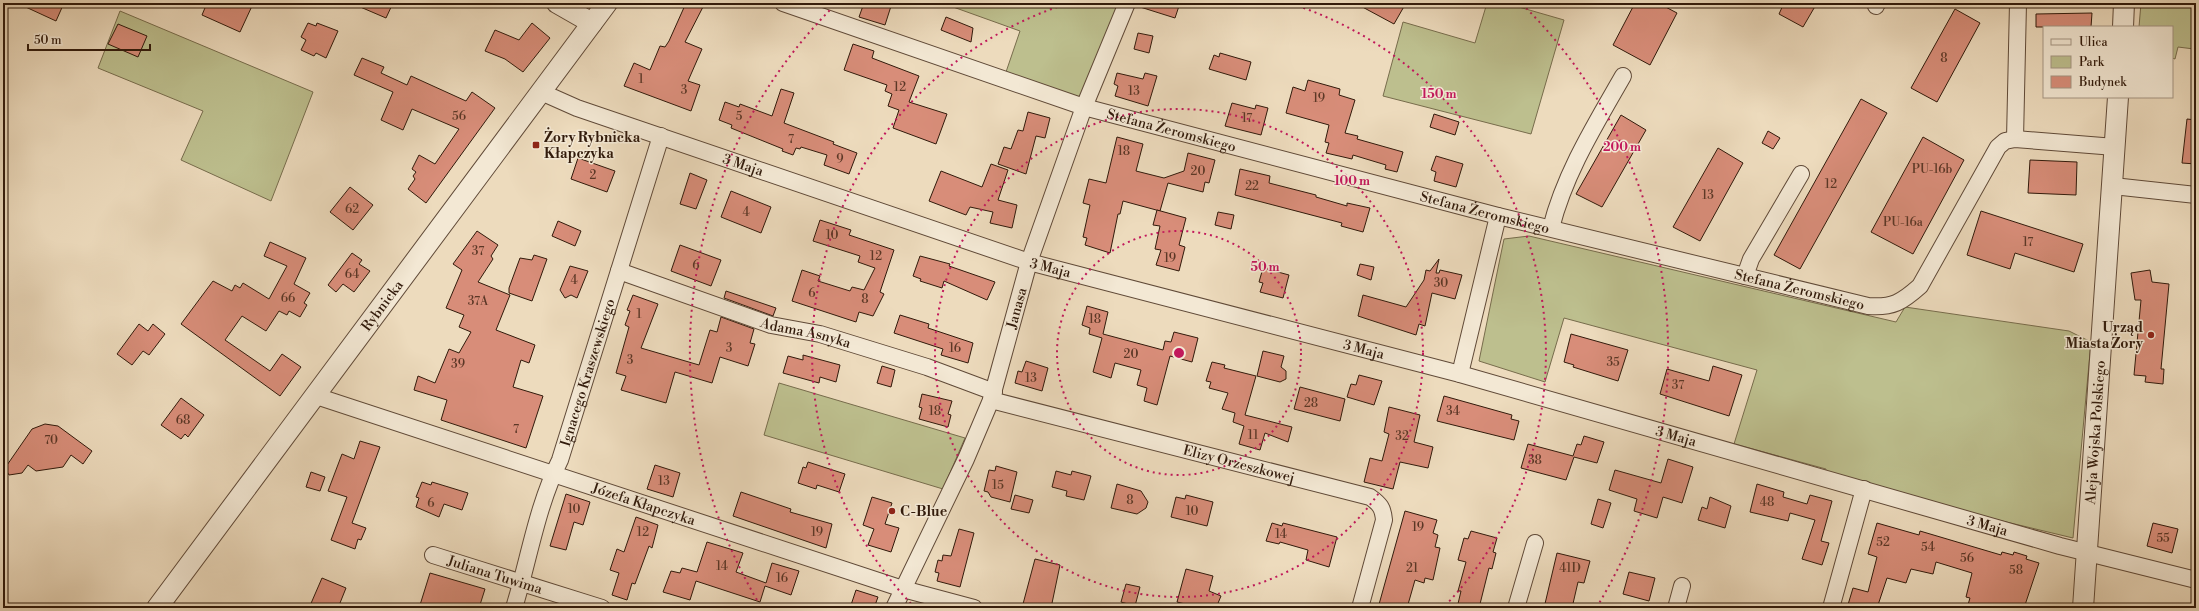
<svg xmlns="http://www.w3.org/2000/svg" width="2199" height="611" viewBox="0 0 2199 611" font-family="'Libre Bodoni',serif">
  <rect width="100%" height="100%" fill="#eddbbd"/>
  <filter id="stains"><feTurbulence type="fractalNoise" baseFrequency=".005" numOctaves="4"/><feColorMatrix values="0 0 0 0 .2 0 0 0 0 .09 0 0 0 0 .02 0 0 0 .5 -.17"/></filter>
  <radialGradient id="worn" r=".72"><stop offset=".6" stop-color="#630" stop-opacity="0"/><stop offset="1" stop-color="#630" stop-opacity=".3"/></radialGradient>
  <!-- green -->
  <g fill="#bdbf8e" stroke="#776c4c">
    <path d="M942,3H1121L1080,100L1006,72L1020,31Z"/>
    <path d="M1487,3H1505L1564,20L1531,134L1383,96L1403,22L1475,43Z"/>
    <path d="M2141,3H2179L2196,7V63H2194V49L2178,47L2175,59L2172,58V27H2139Z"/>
    <path d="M120,11L313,92L271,201L181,160L203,111L98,68Z"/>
    <path d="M1529,236L1896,322L1905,307L2069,331L2091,342L2073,538L1923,502L1825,475L1826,469L1734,444L1757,370L1564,318L1545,382L1479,361L1504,239Z"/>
    <path d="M779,383L965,438L943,489L764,435Z"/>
  </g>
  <!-- building -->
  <g fill="#d88d79" stroke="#311a0b">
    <path d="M17,3H64L56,21Z"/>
    <path d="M207,3H244L252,6L240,32L202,15Z"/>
    <path d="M351,3H393L386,18Z"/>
    <path d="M686,3H705L685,42L702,49L688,81L700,85L691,111L624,86L634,63L650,70L660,46L665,47L669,41Z"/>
    <path d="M864,3H892L885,25L859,17Z"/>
    <path d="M1138,3H1180L1175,18L1137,6Z"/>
    <path d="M1355,3H1406L1394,24Z"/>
    <path d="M1635,3H1658L1677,13L1650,65L1613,45Z"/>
    <path d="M1784,3H1817L1803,27L1779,14Z"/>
    <path d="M1955,9L1980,23L1937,102L1911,88Z"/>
    <path d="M2092,13L2091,27H2036V14Z"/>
    <path d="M946,17L973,28L971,42L941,30Z"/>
    <path d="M308,23L316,26L317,23L338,31L326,58L316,53L314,56L301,50L306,40L301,37Z"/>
    <path d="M532,23L550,38L523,72L505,59L485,51L495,30L519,40Z"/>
    <path d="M118,24L147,36L138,57L108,44Z"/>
    <path d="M1138,33L1153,36L1149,53L1134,49Z"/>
    <path d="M853,44L874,51L872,58L919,76L909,102L947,114L936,144L893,128L899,110L888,106L892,94L885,91L887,85L844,70Z"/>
    <path d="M1220,53L1251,62L1246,80L1209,69L1214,55L1219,57Z"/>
    <path d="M362,58L384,67L381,73L407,85L411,76L466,101L472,92L495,108L426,203L408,189L415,179L413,176L416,172L412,169L419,155L435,164L459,129L412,109L403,130L381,120L393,92L354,75Z"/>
    <path d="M1117,73L1143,79L1145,73L1157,76L1148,106L1115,96L1118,86L1114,84Z"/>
    <path d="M1308,80L1340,89L1339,95L1355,100L1345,133L1358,136L1357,139L1403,152L1397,172L1385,169L1386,165L1353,155L1352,159L1326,153L1329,143L1325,142L1329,125L1286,113L1293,87L1305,91Z"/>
    <path d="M781,89L794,93L784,123L834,142L833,144L857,153L849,174L824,165L827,155L801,147L800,149L796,148L793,155L782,151L783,149L731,128L732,125L719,120L725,102L739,107L740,104L772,116Z"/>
    <path d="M1861,99L1887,113L1800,269L1774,255Z"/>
    <path d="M1232,103L1255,109L1256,105L1268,108L1261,135L1225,126Z"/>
    <path d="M1028,112L1050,118L1045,138L1036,136L1026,174L998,164L1004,147L1011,149L1018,130L1023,131Z"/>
    <path d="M1434,114L1459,122L1455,135L1430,127Z"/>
    <path d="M1621,115L1646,130L1602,207L1576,194Z"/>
    <path d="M2187,119L2196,120V164L2182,163Z"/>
    <path d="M1768,131L1780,138L1773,149L1762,143Z"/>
    <path d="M1117,137L1143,144L1136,171L1164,178L1184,171L1188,153L1215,160L1209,183L1205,182L1203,192L1168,183L1160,211L1123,201L1120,214H1118L1110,253L1085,245L1087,238L1083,237L1090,205L1083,203L1089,179L1106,183Z"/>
    <path d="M1923,137L1964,160L1913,254L1871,232Z"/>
    <path d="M1718,148L1743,163L1700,241L1673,227Z"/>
    <path d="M1436,156L1463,164L1456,187L1434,181L1436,172L1431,170Z"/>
    <path d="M578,158L615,171L607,192L571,179Z"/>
    <path d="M2030,160L2077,162L2076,195L2028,193Z"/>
    <path d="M991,164L1008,170L998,200L1017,205L1012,228L990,223L993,212L970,207L966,215L929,201L941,171L982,187Z"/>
    <path d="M1240,169L1270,176L1269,183L1316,195V197L1347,206V203L1370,208L1363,232L1341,226L1342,223L1235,195Z"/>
    <path d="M690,173L707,180L696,209L680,204Z"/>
    <path d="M350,187L373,205L353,230L330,212Z"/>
    <path d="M731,191L771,207L761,233L721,217Z"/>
    <path d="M1157,210L1186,218L1179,245L1185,247L1179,271L1156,265L1161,250L1155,249L1160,226L1153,225Z"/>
    <path d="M1981,211L2083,244L2074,272L2015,253L2010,269L1967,255Z"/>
    <path d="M1218,212L1234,215L1231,229L1215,225Z"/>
    <path d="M820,220L851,230L849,235L894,250L880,292L884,294L873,316L859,312L856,322L792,301L802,270L820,276L818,281L850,291L852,287L864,290L875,268L858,262L860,256L813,241Z"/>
    <path d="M558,221L581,231L575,246L552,236Z"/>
    <path d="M477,231L498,245L491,256L493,259L478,282L510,295L496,330L535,345L529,363L521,360L513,387L543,396L526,448L441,420L447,400L414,390L418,376L435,383L449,349L459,353L471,332L459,327L464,315L446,308L462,270L453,264Z"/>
    <path d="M270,242L306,258L294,284L310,293L304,303L307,305L300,317L289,311L287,315L279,311L266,331L242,316L225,340L270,371L282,354L301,367L280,396L181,324L213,281L232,291L235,285L240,288L243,283L269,299L287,266L264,256Z"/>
    <path d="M680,245L721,260L711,286L671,271Z"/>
    <path d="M352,253L362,260L359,264L370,271L354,292L343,284L336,292L328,285Z"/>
    <path d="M534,255L547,259L532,301L509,293V288L520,258L532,260Z"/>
    <path d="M920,256L950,264L949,266L995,282L987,300L944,281L942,288L920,281L921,279L913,276Z"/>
    <path d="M1439,259L1436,273H1439L1440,270L1462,275L1455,299L1432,293L1425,326L1419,324L1416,335L1358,316L1363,295L1406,307L1424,280L1426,270L1430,271Z"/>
    <path d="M1360,264L1374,267L1371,280L1357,275Z"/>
    <path d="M570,266L588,271L577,298L571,295L565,298L560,290Z"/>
    <path d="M1263,268L1289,275L1283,298L1260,292L1263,283L1259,282Z"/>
    <path d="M2150,270L2152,282L2169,284L2161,369H2164L2163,384L2145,382L2146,376L2134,375L2141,300H2135L2131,273Z"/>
    <path d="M726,291L776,308L773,316L724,298Z"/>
    <path d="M633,295L658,304L641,348L699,365L710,330L717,332L721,317L754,329L750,343L755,344L748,366L720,357L712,383L675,372L666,403L621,390L626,376L616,373L629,327L625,325L630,311L627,310Z"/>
    <path d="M1087,306L1108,312L1103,334L1163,350L1165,341L1171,342L1174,332L1198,338L1192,362L1170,356L1157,405L1144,401L1147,388L1137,385L1141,370L1115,363L1111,378L1093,372L1102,338L1089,334L1090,328L1082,325Z"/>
    <path d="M900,315L929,324L928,328L973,343L968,363L941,355L943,349L894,333Z"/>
    <path d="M139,324L148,331L153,324L165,334L149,355L143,351L132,365L117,354Z"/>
    <path d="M1571,334L1628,350L1618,381L1573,367L1574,365L1564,362Z"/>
    <path d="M1263,351L1284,356L1281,367L1286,371V379L1280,382L1257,376Z"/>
    <path d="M803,355L840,365L836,382L820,377L819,383L783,373L788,356L803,360Z"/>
    <path d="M1026,361L1048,368L1042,391L1015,383L1018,371L1022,372Z"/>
    <path d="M1212,362L1225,365L1224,368L1256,376L1245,415L1292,427L1288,442L1265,433L1260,450L1239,444L1244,426L1233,422L1235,413L1222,409L1228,393L1209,388L1211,382L1206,381Z"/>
    <path d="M882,366L895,370L891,387L877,383Z"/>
    <path d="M1713,366L1742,375L1729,416L1660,394L1667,369L1709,381Z"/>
    <path d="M1359,375L1382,381L1374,405L1347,397L1351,384L1356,385Z"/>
    <path d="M1300,387L1345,399L1340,421L1294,409Z"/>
    <path d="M922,394L952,401L948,414L951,415L948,427L919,419L922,408L919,407Z"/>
    <path d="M1444,396L1512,415L1511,419L1519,421L1514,440L1437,421Z"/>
    <path d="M181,398L204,415L188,437L185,434L181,439L161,425Z"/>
    <path d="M1389,407L1420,415L1414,442L1433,447L1428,468L1400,462L1393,489L1364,482L1370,458L1382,461L1389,434L1384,432Z"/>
    <path d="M45,424L58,426L92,451L83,464L71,455L63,467L36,471L28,465L22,473L9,475L5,468L32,429Z"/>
    <path d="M1584,436L1604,442L1597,463L1574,457L1566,480L1521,468L1528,444L1573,456L1577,444L1581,445Z"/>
    <path d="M360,441L380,447L352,523L366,528L361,540L358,539L355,549L331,540L347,497L328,491L342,454L354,459Z"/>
    <path d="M1668,459L1693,467L1682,503L1663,497L1657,518L1634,511L1637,499L1609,490L1615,470L1661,483Z"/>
    <path d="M808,462L845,474L839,492L817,485L816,489L798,483L803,467L806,468Z"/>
    <path d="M655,465L680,473L673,497L647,489Z"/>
    <path d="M996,466L1017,472L1010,502L991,497L988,492L984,491L989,470L995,471Z"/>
    <path d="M1056,471L1071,475L1072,471L1091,476L1084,500L1066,496L1067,491L1052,487Z"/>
    <path d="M311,472L325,477L320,491L306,487Z"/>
    <path d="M422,482L431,485L432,482L468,493L462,510L444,504L439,517L416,507L419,498L416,497Z"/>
    <path d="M1117,484L1141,491L1148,502L1146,508L1137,514L1111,508Z"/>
    <path d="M1757,484L1784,492L1783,497L1807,504L1810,495L1832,501L1821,541L1829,543L1822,565L1802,559L1815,520L1790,513L1788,521L1750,512Z"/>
    <path d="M741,492L791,509L790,512L832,524L826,548L733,516Z"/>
    <path d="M566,494L590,502L583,525L574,522L566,550L550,546Z"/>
    <path d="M1015,495L1033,500L1029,513L1011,509Z"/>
    <path d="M1186,495L1213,502L1207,526L1171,517L1176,497L1185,499Z"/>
    <path d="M872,497L892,503L885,524L899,528L891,552L868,545L874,529L863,525Z"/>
    <path d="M1710,497L1731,506L1725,528L1698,520L1702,507L1707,509Z"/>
    <path d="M1598,499L1611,503L1603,528L1591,524Z"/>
    <path d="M1405,511L1437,520L1433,533L1438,535L1435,547L1440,548L1433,580L1425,578L1424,583L1415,580L1407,608H1378Z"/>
    <path d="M636,517L658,525L652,548L649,546L635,584L632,583L627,600L612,595L619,573L610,570L617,549L624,552Z"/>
    <path d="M1272,523L1282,526L1283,523L1337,537L1329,567L1306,560L1308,550L1280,542L1279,544L1266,541Z"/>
    <path d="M1877,523L1919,535L1920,531L2001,555L2002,552L2013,555L2014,552L2027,556L2026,559L2039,563L2024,608H1967L1970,598L1966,597L1972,573L1936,562L1933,574L1911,569L1906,583L1887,578L1877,608H1847L1853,588L1868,592L1877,557L1868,554Z"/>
    <path d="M2153,523L2178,529L2172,553L2147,546Z"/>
    <path d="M959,529L974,533L960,587L937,581L939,573L935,572L938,560L942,561L943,555L951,556Z"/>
    <path d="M1471,531L1497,538L1493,552L1496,553L1492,569L1489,568L1479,608H1457L1461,591H1458L1466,562L1458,560L1464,538L1468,539Z"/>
    <path d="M707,542L743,553L736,572L766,583L772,563L799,571L791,595L765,586L760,602L696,581L690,600L663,592L671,571L680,573L682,568L697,572Z"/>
    <path d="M1557,553L1590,561L1584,583L1578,582L1572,608H1544Z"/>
    <path d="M1035,559L1060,565L1051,608H1037L1023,604Z"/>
    <path d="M1186,569L1213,576L1209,591L1221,596L1216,608H1192L1193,606L1177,602Z"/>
    <path d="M1629,572L1655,578L1649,601L1623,594Z"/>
    <path d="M430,573L485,589L479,608H431L420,605Z"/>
    <path d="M322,578L346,588L338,608H309Z"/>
    <path d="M1126,584L1140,587L1135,606L1121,602Z"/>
    <path d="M856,590L878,597L874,608H850Z"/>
  </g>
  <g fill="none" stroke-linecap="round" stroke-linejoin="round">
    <defs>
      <g id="minor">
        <path id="s1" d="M783,3L1084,107L1498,216L1868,306C1893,308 1902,302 1920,286L1998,147L2005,141L2015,139L2115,147"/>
        <path d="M1876,6L1877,3"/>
        <path id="s2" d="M541,92L577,108L1029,262L1460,374L2060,546L2196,580"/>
        <path d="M2015,139L2018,3"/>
        <path d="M2113,186L2196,195"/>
        <path d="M1551,228C1565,173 1595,125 1623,76"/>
        <path id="s3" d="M619,271L771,325L820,334L927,367L994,392"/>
        <path d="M1745,276L1751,259L1801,174"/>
        <path d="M1460,374L1498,216"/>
        <path id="s4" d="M316,396L903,589L974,608"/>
        <path id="s5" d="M991,400L1370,497C1380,504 1383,508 1384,520L1360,608"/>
        <path id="s6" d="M433,555L602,608"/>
        <path id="s7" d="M514,608C529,559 537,506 560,460L661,136"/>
        <path id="s8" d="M894,608L966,459L991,400L1029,262L1084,107L1127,3"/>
        <path d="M1516,608L1535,543"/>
        <path d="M1676,608L1682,586"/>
        <path d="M1831,608L1864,489"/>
      </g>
      <g id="tertiary">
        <path d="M557,3L592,23"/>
        <path d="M2123,27L2124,3"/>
        <path id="s9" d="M157,608L607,3"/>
        <path id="s10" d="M2083,608L2118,97"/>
      </g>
    </defs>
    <!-- minor casing -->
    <use href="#minor" stroke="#604a38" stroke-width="18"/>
    <!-- tertiary casing -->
    <use href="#tertiary" stroke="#604a38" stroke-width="22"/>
    <!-- minor -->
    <use href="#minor" stroke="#f3e8d4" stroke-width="16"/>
    <!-- tertiary -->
    <use href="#tertiary" stroke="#f3e8d4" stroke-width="20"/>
  </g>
  <!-- distance rings -->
  <g fill="none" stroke="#c2185b" stroke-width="2" stroke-dasharray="2 4">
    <circle cx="1179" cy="353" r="122"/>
    <circle cx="1179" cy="353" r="244"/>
    <path d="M915 608A367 367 0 0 1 1066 4M1292 4A367 367 0 0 1 1443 608"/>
    <path d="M760 605A489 489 0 0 1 836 4M1522 4A489 489 0 0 1 1598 605"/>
  </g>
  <!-- markers -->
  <g fill="#8f2418" stroke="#f3e8d4" stroke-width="1.5">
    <rect x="532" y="141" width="8" height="8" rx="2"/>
    <circle cx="2151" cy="335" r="4"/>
    <circle cx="892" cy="511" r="4"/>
  </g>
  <g text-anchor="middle" stroke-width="3" stroke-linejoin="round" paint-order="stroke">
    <!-- number labels -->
    <g font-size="12" fill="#5b3726">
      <text x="1944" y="62">8</text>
      <text x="641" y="83">1</text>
      <text x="900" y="91">12</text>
      <text x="684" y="94">3</text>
      <text x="1134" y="95">13</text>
      <text x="1319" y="102">19</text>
      <text x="459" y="120">56</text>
      <text x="739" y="120">5</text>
      <text x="1247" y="122">17</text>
      <text x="791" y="143">7</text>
      <text x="1124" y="155">18</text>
      <text x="840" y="163">9</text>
      <text x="1932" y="173">PU-16b</text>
      <text x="1198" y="175">20</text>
      <text x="593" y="179">2</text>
      <text x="1831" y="188">12</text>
      <text x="1252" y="190">22</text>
      <text x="1708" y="199">13</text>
      <text x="352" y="213">62</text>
      <text x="746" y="216">4</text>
      <text x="1903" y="226">PU-16a</text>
      <text x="832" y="239">10</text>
      <text x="2028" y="246">17</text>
      <text x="478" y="255">37</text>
      <text x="876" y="260">12</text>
      <text x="1170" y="262">19</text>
      <text x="696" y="269">6</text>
      <text x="352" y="278">64</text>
      <text x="574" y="284">4</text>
      <text x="1441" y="287">30</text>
      <text x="812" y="297">6</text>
      <text x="288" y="302">66</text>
      <text x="865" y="303">8</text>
      <text x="478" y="305">37A</text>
      <text x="639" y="318">1</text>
      <text x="1095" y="323">18</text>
      <text x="729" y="352">3</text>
      <text x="955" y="352">16</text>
      <text x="1131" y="358">20</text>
      <text x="630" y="364">3</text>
      <text x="1613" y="366">35</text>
      <text x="458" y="368">39</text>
      <text x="1031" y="382">13</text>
      <text x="1678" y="389">37</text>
      <text x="1311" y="407">28</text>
      <text x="935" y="415">18</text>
      <text x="1453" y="415">34</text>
      <text x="183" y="424">68</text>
      <text x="516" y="433">7</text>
      <text x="1253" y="439">11</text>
      <text x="1402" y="440">32</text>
      <text x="51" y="444">70</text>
      <text x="1535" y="464">38</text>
      <text x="664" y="485">13</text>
      <text x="998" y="489">15</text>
      <text x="1130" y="504">8</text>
      <text x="1767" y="506">48</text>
      <text x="431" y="507">6</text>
      <text x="574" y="513">10</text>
      <text x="1192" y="515">10</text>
      <text x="1418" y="531">19</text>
      <text x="643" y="536">12</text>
      <text x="817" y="536">19</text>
      <text x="1281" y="538">14</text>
      <text x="2163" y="542">55</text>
      <text x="1883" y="546">52</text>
      <text x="1928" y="551">54</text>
      <text x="1967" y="562">56</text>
      <text x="722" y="570">14</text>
      <text x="1412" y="572">21</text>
      <text x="1570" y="572">41D</text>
      <text x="2016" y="574">58</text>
      <text x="782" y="582">16</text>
    </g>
    <!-- street labels -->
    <g font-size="14" fill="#311a0b" stroke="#f3e8d4">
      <text dy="5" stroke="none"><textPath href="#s1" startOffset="409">Stefana Żeromskiego</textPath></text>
      <text dy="5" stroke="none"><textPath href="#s2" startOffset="215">3 Maja</textPath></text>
      <text dy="5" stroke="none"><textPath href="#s1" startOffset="733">Stefana Żeromskiego</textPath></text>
      <text dy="5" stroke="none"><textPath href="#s2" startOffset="539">3 Maja</textPath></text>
      <text dy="5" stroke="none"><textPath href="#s1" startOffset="1057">Stefana Żeromskiego</textPath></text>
      <text dy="5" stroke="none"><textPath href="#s9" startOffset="377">Rybnicka</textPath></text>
      <text dy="5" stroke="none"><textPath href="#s8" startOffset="325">Janasa</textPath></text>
      <text dy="5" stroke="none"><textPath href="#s3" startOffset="197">Adama Asnyka</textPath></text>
      <text dy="5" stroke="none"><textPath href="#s2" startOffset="863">3 Maja</textPath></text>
      <text dy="5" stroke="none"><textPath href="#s7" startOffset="247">Ignacego Kraszewskiego</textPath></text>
      <text dy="5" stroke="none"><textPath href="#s10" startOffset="176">Aleja Wojska Polskiego</textPath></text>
      <text dy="5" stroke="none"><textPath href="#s2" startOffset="1187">3 Maja</textPath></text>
      <text dy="5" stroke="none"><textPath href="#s5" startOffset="256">Elizy Orzeszkowej</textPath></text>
      <text dy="5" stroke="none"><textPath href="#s4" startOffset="345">Józefa Kłapczyka</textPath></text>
      <text dy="5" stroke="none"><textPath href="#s2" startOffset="1511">3 Maja</textPath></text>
      <text dy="5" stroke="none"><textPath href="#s6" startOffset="65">Juliana Tuwima</textPath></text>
    </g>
    <!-- poi labels -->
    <g font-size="14" font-weight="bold" fill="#311a0b" stroke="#f3e8d4" text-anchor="start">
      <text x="544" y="142">Żory Rybnicka<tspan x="544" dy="16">Kłapczyka</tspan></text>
      <text x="2143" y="332" text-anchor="end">Urząd<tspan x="2143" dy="16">Miasta Żory</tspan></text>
      <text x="900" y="516">C-Blue</text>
    </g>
  </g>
  <circle cx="1179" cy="353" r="6" fill="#c2185b" stroke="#f3e8d4" stroke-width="2"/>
  <g font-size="12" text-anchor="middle" font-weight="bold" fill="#c2185b" stroke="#f3e8d4" stroke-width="3" stroke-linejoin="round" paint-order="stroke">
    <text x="1439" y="98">150 m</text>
    <text x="1622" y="151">200 m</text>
    <text x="1352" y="185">100 m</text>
    <text x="1265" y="271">50 m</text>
  </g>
  <!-- margin -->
  <rect width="2199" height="611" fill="none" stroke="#eddbbd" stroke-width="16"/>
  <rect x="4" y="4" width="2191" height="603" fill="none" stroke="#311a0b" stroke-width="2"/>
  <rect x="8" y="8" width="2183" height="595" fill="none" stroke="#311a0b"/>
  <!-- legend -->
  <rect x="2043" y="26" width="130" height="72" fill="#f3e8d4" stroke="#a59684"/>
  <rect x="2051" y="39" width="20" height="6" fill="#f3e8d4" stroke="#a59684"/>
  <text x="2079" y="46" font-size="12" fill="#311a0b">Ulica</text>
  <rect x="2051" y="56" width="20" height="12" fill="#bdbf8e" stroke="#a59684"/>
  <text x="2079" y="66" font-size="12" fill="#311a0b">Park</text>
  <rect x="2051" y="76" width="20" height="12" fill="#d88d79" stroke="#a59684"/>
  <text x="2079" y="86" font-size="12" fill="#311a0b">Budynek</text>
  <!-- scale -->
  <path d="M28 44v6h122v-6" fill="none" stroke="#311a0b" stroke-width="2"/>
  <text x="34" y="44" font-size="12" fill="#311a0b" stroke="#f3e8d4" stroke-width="3" paint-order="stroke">50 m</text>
  <rect width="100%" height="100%" filter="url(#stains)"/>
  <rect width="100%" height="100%" fill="url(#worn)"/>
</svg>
